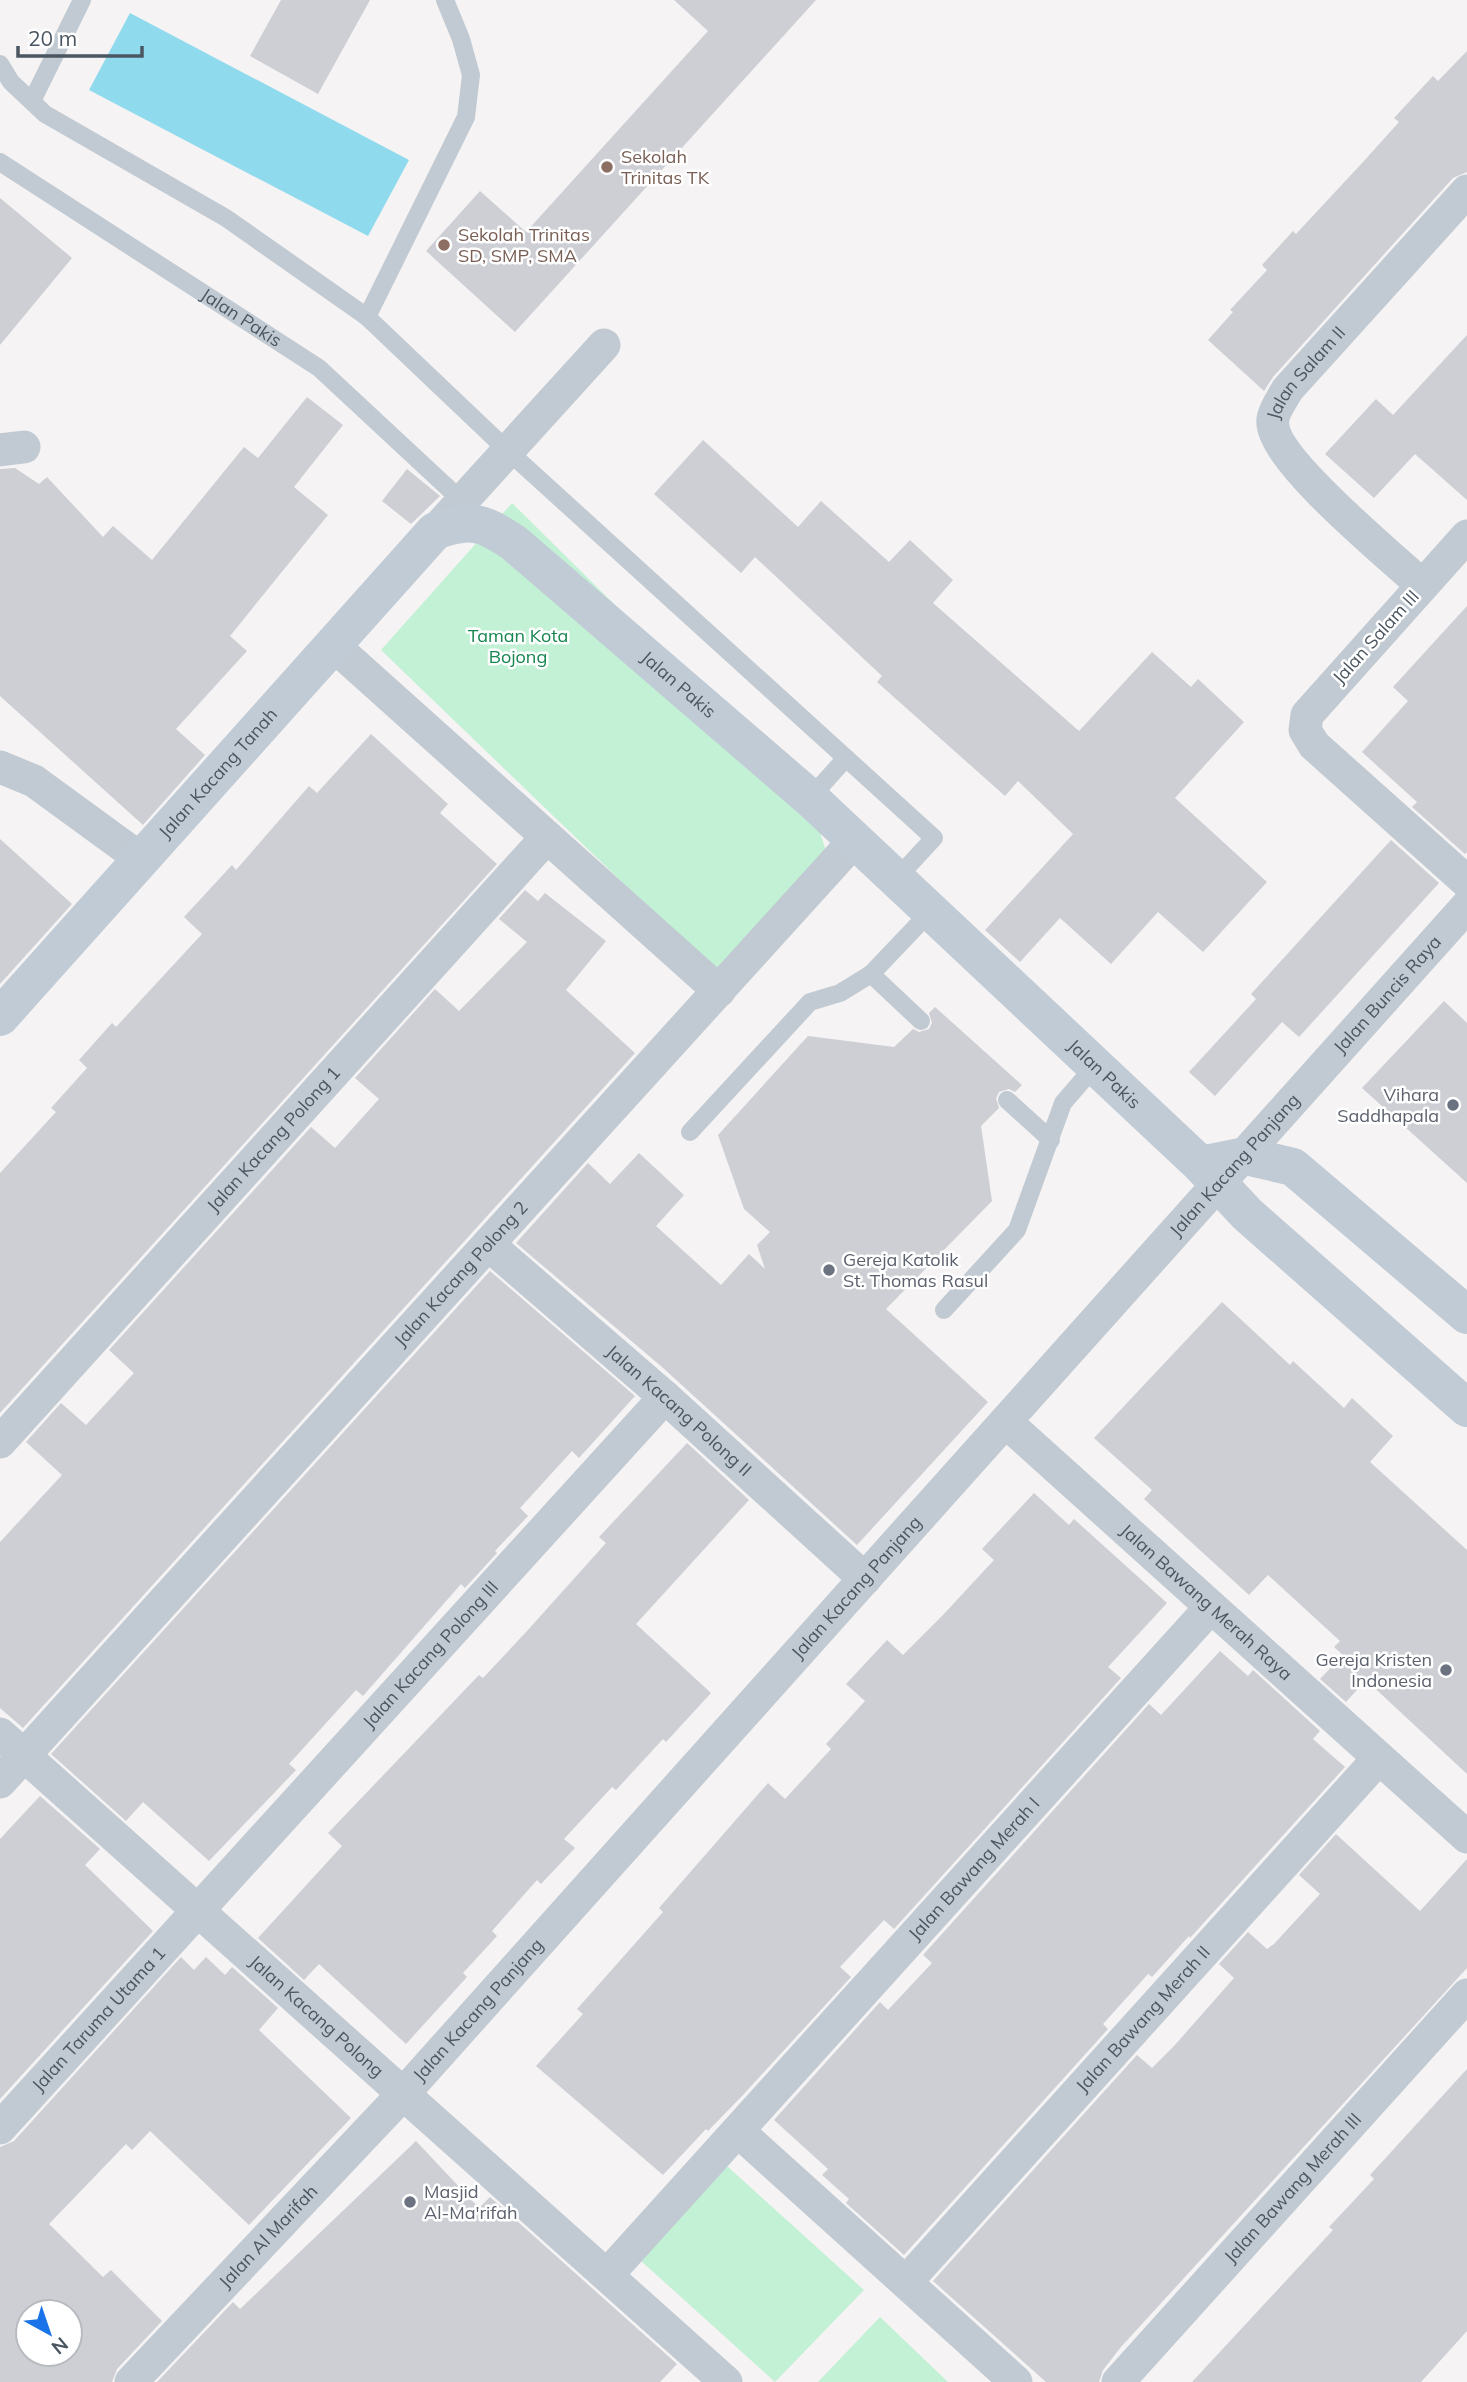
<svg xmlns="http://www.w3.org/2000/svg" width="1467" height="2382" viewBox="0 0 1467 2382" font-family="Mulish,sans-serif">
  <rect width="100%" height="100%" fill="#f5f3f3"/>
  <!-- green -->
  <g fill="#c3f1d5">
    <path d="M512,503L809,797L835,880L733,989L381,650Z"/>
    <path d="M727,2166L864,2290L775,2382L640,2260Z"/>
    <path d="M880,2317L948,2382H818Z"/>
  </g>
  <!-- water -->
  <path fill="#90daee" d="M130,13L409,160L368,236L89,90Z"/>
  <!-- building -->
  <g fill="#cdcfd5" fill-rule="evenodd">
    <path d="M281,0H370L318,94L250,56Z"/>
    <path d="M674,0H816L515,332L426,251L480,191L526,232L708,31Z"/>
    <path d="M1467,51V172L1453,178L1273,377L1264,391L1208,340L1233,312L1230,310L1267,270L1262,265L1293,231L1296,234L1363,162L1399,122L1394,118L1433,76L1438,81Z"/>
    <path d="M0,198L72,258L0,345Z"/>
    <path d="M1467,335V500L1415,454L1374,498L1325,454L1376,399L1393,415Z"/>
    <path d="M307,397L343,425L294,487L328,515L230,636L247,651L176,729L205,755L143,825L0,696V469L15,468L39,484L47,477L103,537L113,526L152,560L244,447L258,458Z"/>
    <path d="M703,440L798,527L821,501L889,562L910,540L953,580L933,603L1079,731L1152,652L1191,687L1198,679L1244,722L1175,798L1267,882L1203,952L1158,912L1111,964L1060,918L1020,962L985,930L1073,834L1018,781L1005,796L877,682L882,676L755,557L741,573L654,494Z"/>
    <path d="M407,469L440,496L411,524L382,501Z"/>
    <path d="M1467,606V852L1465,854L1412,807L1417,802L1362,752L1408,701L1393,687Z"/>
    <path d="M371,734L448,804L440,813L497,864L0,1413V1173L56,1112L51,1108L87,1068L79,1060L112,1023L116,1027L202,934L184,917L232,865L236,870L309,786L317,793Z"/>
    <path d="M0,839L72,904L0,984Z"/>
    <path d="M1391,840L1439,883L1299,1037L1282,1022L1215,1096L1189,1072L1256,999L1251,994Z"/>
    <path d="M525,890L538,901L545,893L606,941L566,990L635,1053L23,1728L0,1708V1542L62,1475L26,1442L61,1403L86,1425L134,1373L109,1350L311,1127L335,1148L379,1099L355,1078L435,989L459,1011L527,942L499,919Z"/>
    <path d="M1444,1001L1467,1023V1183L1362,1088Z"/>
    <path d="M935,1007L1022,1085L1015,1092L1009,1089L999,1092L996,1098L999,1108L981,1126L992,1201L886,1309L988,1402L857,1545L662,1367L516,1243L588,1163L610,1184L639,1153L684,1195L656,1226L721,1285L749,1254L765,1269L757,1245L770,1232L744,1209L718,1135L808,1036L894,1047L913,1029L919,1032L929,1029L932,1023L929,1013Z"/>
    <path d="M490,1271L635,1396L579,1458L572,1451L520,1508L528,1516L495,1551L497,1553L465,1588L461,1584L363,1696L356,1690L289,1764L296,1770L209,1861L143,1802L126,1821L51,1754Z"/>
    <path d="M1222,1302L1290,1365L1293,1361L1344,1408L1352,1398L1393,1436L1370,1462L1467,1550V1774L1366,1680L1346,1702L1320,1679L1343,1655L1334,1647L1340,1641L1268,1575L1249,1595L1144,1499L1152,1490L1094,1438Z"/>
    <path d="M687,1443L749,1500L636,1624L711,1693L666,1742L663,1739L616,1790L612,1787L564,1839L575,1848L541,1884L537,1880L492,1931L497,1936L463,1973L467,1977L406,2044L319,1964L304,1980L258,1938L342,1846L328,1833L479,1675L483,1678L527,1631L606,1543L599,1537Z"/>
    <path d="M1034,1493L1069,1525L1074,1519L1167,1603L1108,1667L1121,1678L894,1929L884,1920L840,1967L851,1977L743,2095L708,2131L706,2129L663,2175L536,2066L583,2014L577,2009L663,1912L659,1908L768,1783L785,1799L831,1749L826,1744L865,1701L846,1684L887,1640L903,1655L942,1616L994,1560L982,1549Z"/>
    <path d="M1220,1651L1248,1676L1253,1670L1320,1731L1313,1739L1345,1767L1190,1938L1189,1936L1152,1977L1148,1974L1103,2024L1108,2029L904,2255L846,2203L849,2199L822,2175L828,2169L774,2120L880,2002L888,2010L932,1963L923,1955L1149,1704L1161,1715Z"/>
    <path d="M40,1796L100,1849L85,1865L153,1931L0,2099V1839Z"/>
    <path d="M1336,1834L1420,1911L1467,1859V1968L1121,2347L1103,2370L1099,2382H1046L933,2281L1137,2055L1152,2068L1174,2046L1234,1978L1219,1964L1248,1932L1267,1949L1274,1944L1320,1894L1299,1875Z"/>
    <path d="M181,1957L194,1970L206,1957L225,1975L232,1967L278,2008L259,2030L351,2118L249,2225L150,2131L132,2150L126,2144L49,2224L103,2277L111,2270L162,2321L117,2369L112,2382H0V2147L14,2141ZM28,2312H70V2354H28Z"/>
    <path d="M1467,2069V2331L1421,2382H1192L1333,2230L1329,2227L1374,2179L1370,2175Z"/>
    <path d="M416,2141L479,2208L490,2197L677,2364L660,2382H157L233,2302L240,2309Z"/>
  </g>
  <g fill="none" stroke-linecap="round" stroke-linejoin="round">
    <!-- lane -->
    <g stroke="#c1cad2" stroke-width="18">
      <path d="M0,64L11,82L45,114L226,218L367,317L508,451L934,838L897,878"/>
      <path d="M32,101L82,0"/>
      <path id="s1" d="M0,162L319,368L462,501"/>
      <path d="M367,317L466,117L471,75L461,39L445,0"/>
      <path d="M810,798L846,758"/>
      <path d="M871,974L921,1021"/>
      <path d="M1007,1100L1051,1140"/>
      <path d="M690,1132L810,1002L840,993L871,974L931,911"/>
      <path d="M944,1310L1017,1230L1063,1103L1095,1066"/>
    </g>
    <!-- street -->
    <g stroke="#c1cad2" stroke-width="33">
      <path d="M0,450L24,447"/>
      <path d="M435,531L604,345"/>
      <path d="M1467,536L1307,715L1305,730L1314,745L1467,882"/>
      <path id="s2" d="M1422,585C1393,558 1267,456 1273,419C1274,410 1283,398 1287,390L1467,191"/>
      <path d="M333,645L719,991"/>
      <path d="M0,767L34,781L141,859"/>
      <path id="s3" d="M489,1245L665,1397L865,1579"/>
      <path id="s4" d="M1007,1423L1467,1837"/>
      <path id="s5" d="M0,1442L547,837"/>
      <path id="s6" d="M0,1734L726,2382"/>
      <path id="s7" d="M0,1782L855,840"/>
      <path id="s8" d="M0,2128L665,1397"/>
      <path d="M738,2131L1016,2382"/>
      <path id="s9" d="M608,2274L1211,1607"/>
      <path id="s10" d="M906,2282L1379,1758"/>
      <path id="s11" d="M131,2382L404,2093L1467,906"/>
      <path id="s12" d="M1118,2382L1467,1995"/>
    </g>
    <!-- secondary -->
    <g stroke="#c1cbd6" stroke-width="38">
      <path id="s13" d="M0,1017L435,531C471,518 483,522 514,543L810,798L1201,1165L1247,1214L1467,1408"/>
      <path d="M1201,1165L1246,1156L1293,1167L1467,1315"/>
    </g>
  </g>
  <!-- markers -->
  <g fill="#8d6e63" stroke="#fff" stroke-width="2.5">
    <circle cx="607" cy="167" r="7"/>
    <circle cx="444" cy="245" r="7"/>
  </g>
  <g fill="#6b7280" stroke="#fff" stroke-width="2.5">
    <circle cx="1453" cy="1105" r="7"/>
    <circle cx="829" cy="1270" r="7"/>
    <circle cx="1446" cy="1670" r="7"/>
    <circle cx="410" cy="2202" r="7"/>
  </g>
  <g text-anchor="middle" stroke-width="5" stroke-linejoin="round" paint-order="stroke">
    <!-- education labels -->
    <g font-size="18" fill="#785e54" stroke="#fff" text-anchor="start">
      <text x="621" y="163">Sekolah<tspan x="621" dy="21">Trinitas TK</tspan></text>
      <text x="458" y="241">Sekolah Trinitas<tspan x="458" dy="21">SD, SMP, SMA</tspan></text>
    </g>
    <!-- street labels -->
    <g font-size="18" fill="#4a5661" stroke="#fff">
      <text dy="6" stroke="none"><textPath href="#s1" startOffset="287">Jalan Pakis</textPath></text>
      <text dy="6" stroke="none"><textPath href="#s2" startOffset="284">Jalan Salam II</textPath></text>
      <text transform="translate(1376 637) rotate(-48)" y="6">Jalan Salam III</text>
      <text dy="6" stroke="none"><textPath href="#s13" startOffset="954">Jalan Pakis</textPath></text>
      <text dy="6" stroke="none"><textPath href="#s13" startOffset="327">Jalan Kacang Tanah</textPath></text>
      <text dy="6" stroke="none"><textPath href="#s11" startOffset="1872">Jalan Buncis Raya</textPath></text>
      <text dy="6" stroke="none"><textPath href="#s13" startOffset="1531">Jalan Pakis</textPath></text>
      <text dy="6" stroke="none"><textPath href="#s5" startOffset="408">Jalan Kacang Polong 1</textPath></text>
      <text dy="6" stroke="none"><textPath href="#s11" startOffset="1643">Jalan Kacang Panjang</textPath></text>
      <text dy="6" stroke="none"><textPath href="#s7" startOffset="686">Jalan Kacang Polong 2</textPath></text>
      <text dy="6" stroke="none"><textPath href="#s3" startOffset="252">Jalan Kacang Polong II</textPath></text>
      <text dy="6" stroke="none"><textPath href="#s11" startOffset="1076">Jalan Kacang Panjang</textPath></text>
      <text dy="6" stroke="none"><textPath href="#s4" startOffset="268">Jalan Bawang Merah Raya</textPath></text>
      <text dy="6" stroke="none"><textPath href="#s8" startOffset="640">Jalan Kacang Polong III</textPath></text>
      <text dy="6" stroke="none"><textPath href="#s9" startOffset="546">Jalan Bawang Merah I</textPath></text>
      <text dy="6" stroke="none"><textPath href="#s11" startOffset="509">Jalan Kacang Panjang</textPath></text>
      <text dy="6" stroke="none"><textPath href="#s6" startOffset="424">Jalan Kacang Polong</textPath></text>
      <text dy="6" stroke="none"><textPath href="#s8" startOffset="147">Jalan Taruma Utama 1</textPath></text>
      <text dy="6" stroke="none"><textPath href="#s10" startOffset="354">Jalan Bawang Merah II</textPath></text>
      <text dy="6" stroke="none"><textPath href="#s12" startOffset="261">Jalan Bawang Merah III</textPath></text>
      <text dy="6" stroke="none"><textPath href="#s11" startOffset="200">Jalan Al Marifah</textPath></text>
    </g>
    <!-- park labels -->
    <g font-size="18" fill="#17864f" stroke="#fff">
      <text x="518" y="642">Taman Kota<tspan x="518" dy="21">Bojong</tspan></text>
    </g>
    <!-- worship labels -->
    <g font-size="18" fill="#5b616d" stroke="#fff" text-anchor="end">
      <text x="1439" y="1101">Vihara<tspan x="1439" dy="21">Saddhapala</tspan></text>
      <text x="843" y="1266" text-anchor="start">Gereja Katolik<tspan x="843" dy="21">St. Thomas Rasul</tspan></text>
      <text x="1432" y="1666">Gereja Kristen<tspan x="1432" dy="21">Indonesia</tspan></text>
      <text x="424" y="2198" text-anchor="start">Masjid<tspan x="424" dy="21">Al-Ma'rifah</tspan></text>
    </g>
  </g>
  <!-- north arrow -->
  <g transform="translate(49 2333) rotate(140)"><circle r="33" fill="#ffffff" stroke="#b7bbc0" stroke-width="2"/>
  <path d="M0-5L12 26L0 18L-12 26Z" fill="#1a73e8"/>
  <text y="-10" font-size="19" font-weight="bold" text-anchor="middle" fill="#4a5661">N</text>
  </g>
  <!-- scale -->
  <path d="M18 46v10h124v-10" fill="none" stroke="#4a5661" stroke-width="3.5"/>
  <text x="28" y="46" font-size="21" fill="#4a5661" stroke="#ffffff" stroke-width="5" paint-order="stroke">20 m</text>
</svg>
